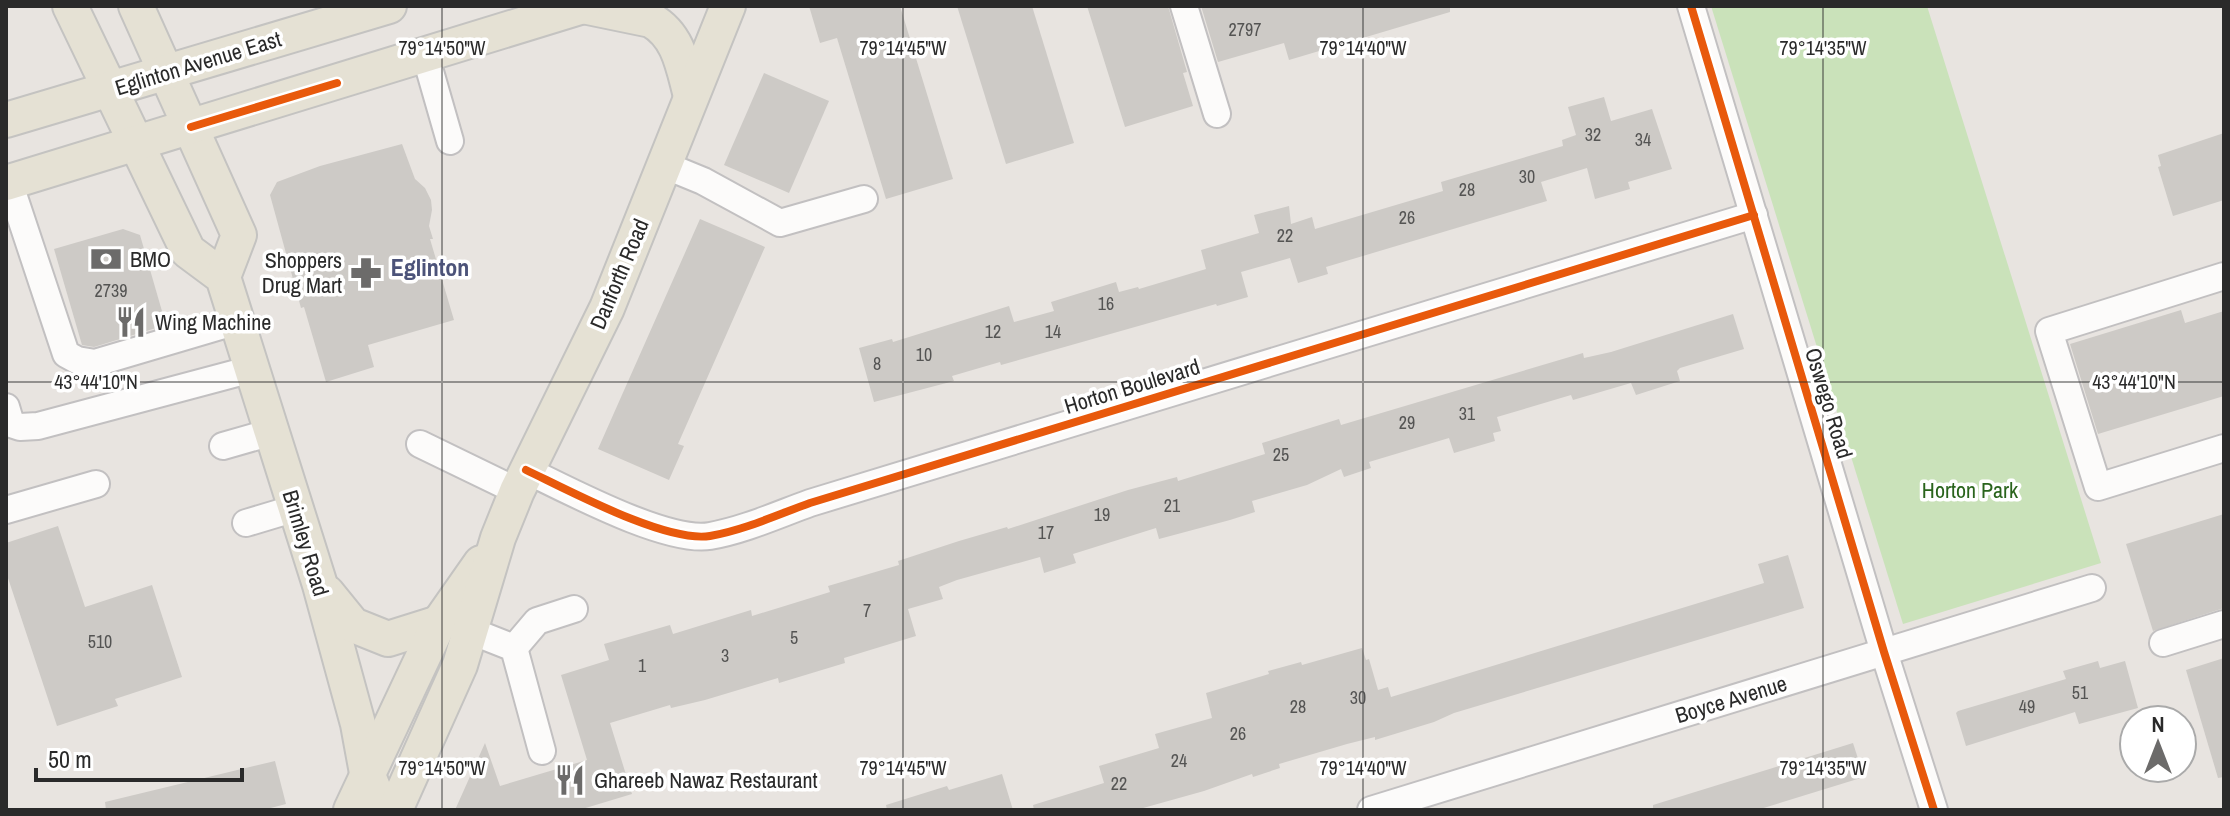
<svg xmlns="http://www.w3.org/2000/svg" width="2230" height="816" viewBox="0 0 2230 816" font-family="'Archivo Narrow',sans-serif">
  <rect width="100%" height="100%" fill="#e8e4e0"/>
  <!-- green -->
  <path fill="#cae2ba" d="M1711,6H1927L2101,563L1903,624Z"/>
  <!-- building -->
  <g fill="#cdcac6">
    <path d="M809,6H900L953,179L886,199L837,38L820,43Z"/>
    <path d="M957,6H1032L1074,143L1006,164Z"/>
    <path d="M1087,6H1168L1187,72L1183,73L1193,106L1125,127Z"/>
    <path d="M1201,6H1450V12L1289,60L1284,43L1218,62Z"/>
    <path d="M764,73L829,101L789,193L724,165Z"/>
    <path d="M1604,97L1611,121L1652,109L1672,169L1628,182L1630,189L1595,199L1587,168L1541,182L1547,201L1326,267L1328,274L1298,283L1290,258L1241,272L1248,297L1217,306L1216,304L1001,365L1000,362L952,376L954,381L874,402L859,348L892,339L893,342L1009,306L1014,322L1054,311L1051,302L1116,282L1119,292L1138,287L1139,289L1206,269L1201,250L1259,233L1254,215L1289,206L1291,224L1312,217L1315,229L1443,191L1441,182L1563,146L1562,140L1576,135L1568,107Z"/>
    <path d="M2224,133V200L2173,216L2158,167L2161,166L2158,155Z"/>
    <path d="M402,144L415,179L425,188L431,200L432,210L429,226L433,239H430L454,320L368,345L374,367L326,382L304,307L301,308L270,195L277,182L320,166Z"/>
    <path d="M700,219L765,247L678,444L684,446L669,480L598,449Z"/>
    <path d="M123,229L140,235L166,325L94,347L82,345L54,249Z"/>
    <path d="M2181,310L2185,323L2224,311V396L2098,434L2070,344Z"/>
    <path d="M1733,314L1744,349L1680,368L1677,371L1680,381L1636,395L1631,383L1573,400L1571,395L1497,417L1501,431L1493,433L1495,441L1454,453L1449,438L1369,462L1371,468L1344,477L1341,469L1307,485L1252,501L1255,512L1230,520L1159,539L1156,528L1073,554L1076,563L1044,573L1040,557L957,580L939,587L943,599L908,609L916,636L844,658L845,663L779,683L778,678L705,700L671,708L670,705L610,723L632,794L579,810H455L485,743L500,786L587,760L561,675L609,660L604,644L670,625L673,634L751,610L752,616L830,592L828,586L899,565L898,561L959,541L1007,527L1008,529L1128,490L1177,477L1178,481L1265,454L1262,443L1339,419L1341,425L1583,353L1584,358L1611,352Z"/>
    <path d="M2224,514V608L2153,631L2126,544Z"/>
    <path d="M58,526L85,607L152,585L182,677L115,699L118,706L57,726L6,572V543Z"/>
    <path d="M1788,555L1804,608L1454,713L1434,722L1375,740V737L1347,744L1279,764L1280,768L1253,777L1252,774L1204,791L1136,810H1034L1033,805L1104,783L1099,766L1159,748L1155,734L1212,718L1206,693L1269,674L1268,671L1301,662L1302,665L1362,648L1366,660L1369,659L1378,690L1388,687L1391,697L1764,583L1758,564Z"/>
    <path d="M2224,658V777L2218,778L2186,670Z"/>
    <path d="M2098,661L2100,668L2125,661L2138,708L2079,724L2075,712L1966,746L1956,713L1958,711L2066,679L2063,671Z"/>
    <path d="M1853,743L1864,777L1757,810H1653V805Z"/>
    <path d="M275,761L286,804L263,810H106L105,802Z"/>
    <path d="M1002,774L1013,810H887L886,805L947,786L949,790Z"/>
  </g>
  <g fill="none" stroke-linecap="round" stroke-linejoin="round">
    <defs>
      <g id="minor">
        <path d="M1184,6L1217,114"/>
        <path d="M1691,6L1884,652L1934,810"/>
        <path d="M425,54L450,141"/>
        <path d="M664,165L703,181L780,223L864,199"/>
        <path d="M9,182L66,354L77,360L95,363L237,321"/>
        <path d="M2224,276L2049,331L2098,487L2224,448"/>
        <path d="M6,407L11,424L20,427L38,426L252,369"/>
        <path d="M420,444L517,491"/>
        <path d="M223,446L272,432"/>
        <path d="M526,470C568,490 666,543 710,536C744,530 777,515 810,503L1754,215"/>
        <path d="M6,510L96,484"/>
        <path d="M246,523L296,508"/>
        <path d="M471,631L514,648L542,751"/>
        <path d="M2163,643L2224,624"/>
        <path d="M514,648L537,621L574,609"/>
        <path d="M1371,810L2092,588"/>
      </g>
      <g id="major">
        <path d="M70,6L188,251L223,277L320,585L358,724L367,773L382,810"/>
        <path d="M136,6L239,235L223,277"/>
        <path d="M583,6L651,20C679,36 683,66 691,96"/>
        <path d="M6,120L389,6"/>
        <path d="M6,183L583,6"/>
        <path d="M327,593L353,625L388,639L439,623"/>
        <path d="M351,810L439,623L481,563"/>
        <path d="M395,810L460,665L498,538L517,491L607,308L728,6"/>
      </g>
    </defs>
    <!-- minor casing -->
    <use href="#minor" stroke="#c2c0c1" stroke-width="30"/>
    <!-- major casing -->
    <use href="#major" stroke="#c4c3c1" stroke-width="38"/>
    <!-- minor -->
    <use href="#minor" stroke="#fcfbfa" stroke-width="26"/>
    <!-- major -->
    <use href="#major" stroke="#e5e1d4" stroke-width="34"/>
    <defs>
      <g id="cycleway">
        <path d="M1691,6L1884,652L1934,810"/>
        <path d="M191,127L337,83"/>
        <path d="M526,470C568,490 666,543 710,536C744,530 777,515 810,503L1754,215"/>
      </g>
    </defs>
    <!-- cycleway casing -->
    <use href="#cycleway" stroke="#fff" stroke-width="13"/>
    <!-- cycleway -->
    <use href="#cycleway" stroke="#e8590c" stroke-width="8"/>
  </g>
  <!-- ticks -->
  <path fill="none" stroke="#2a2a2a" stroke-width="2" stroke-opacity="0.45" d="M442,6V810M903,6V810M1363,6V810M1823,6V810M6,382H2224"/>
  <!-- icons -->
  <defs>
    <symbol id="bank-bare" viewBox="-9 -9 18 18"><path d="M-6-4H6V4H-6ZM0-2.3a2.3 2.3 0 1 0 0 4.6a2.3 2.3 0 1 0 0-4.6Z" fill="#6c6b6a" stroke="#fff" stroke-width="2.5" paint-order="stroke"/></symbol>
    <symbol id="pharmacy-bare" viewBox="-9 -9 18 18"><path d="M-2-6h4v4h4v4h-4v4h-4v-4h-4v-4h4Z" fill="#6c6b6a" stroke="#fff" stroke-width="2.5" paint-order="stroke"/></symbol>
    <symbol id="restaurant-bare" viewBox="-9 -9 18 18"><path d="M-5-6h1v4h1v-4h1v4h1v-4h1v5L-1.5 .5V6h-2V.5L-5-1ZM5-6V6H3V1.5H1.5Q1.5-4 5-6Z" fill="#6c6b6a" stroke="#fff" stroke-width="2.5" paint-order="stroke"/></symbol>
  </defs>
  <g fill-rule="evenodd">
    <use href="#bank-bare" x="84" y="237" width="44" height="44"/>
    <use href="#pharmacy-bare" x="344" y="251" width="44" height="44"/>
    <use href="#restaurant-bare" x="109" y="300" width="44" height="44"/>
    <use href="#restaurant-bare" x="548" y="758" width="44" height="44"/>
  </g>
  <g text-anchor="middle" stroke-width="7" stroke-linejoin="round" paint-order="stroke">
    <!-- number labels -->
    <g font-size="18" fill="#545453">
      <text x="1245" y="36">2797</text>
      <text x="1593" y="141">32</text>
      <text x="1643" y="146">34</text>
      <text x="1527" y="183">30</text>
      <text x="1467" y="196">28</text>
      <text x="1407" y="224">26</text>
      <text x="1285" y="242">22</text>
      <text x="111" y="297">2739</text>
      <text x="1106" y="310">16</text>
      <text x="993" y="338">12</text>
      <text x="1053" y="338">14</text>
      <text x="924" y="361">10</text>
      <text x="877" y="370">8</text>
      <text x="1467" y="420">31</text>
      <text x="1407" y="429">29</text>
      <text x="1281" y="461">25</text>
      <text x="1172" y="512">21</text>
      <text x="1102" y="521">19</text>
      <text x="1046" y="539">17</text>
      <text x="867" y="617">7</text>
      <text x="794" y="644">5</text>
      <text x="100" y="648">510</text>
      <text x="725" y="662">3</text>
      <text x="642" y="672">1</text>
      <text x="2080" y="699">51</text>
      <text x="1358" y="704">30</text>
      <text x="1298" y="713">28</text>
      <text x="2027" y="713">49</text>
      <text x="1238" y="740">26</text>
      <text x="1179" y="767">24</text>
      <text x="1119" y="790">22</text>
    </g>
    <!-- street labels -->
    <g font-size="22" fill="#2a2a2a" stroke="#fff">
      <text transform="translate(198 63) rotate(-17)" y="8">Eglinton Avenue East</text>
      <text transform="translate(619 274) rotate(-67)" y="8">Danforth Road</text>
      <text transform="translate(1132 386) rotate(-17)" y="8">Horton Boulevard</text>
      <text transform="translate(1829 403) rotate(73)" y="8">Oswego Road</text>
      <text transform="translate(306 543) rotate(73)" y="8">Brimley Road</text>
      <text transform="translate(1731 699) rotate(-17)" y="8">Boyce Avenue</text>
    </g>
    <!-- poi labels -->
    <g font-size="22" fill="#2a2a2a" stroke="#fff" text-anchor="start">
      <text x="130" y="267">BMO</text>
      <text x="342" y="268" text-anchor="end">Shoppers<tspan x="342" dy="25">Drug Mart</tspan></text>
      <text x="155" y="330">Wing Machine</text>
      <text x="594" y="788">Ghareeb Nawaz Restaurant</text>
    </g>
    <!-- park labels -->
    <g font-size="22" fill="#2a641c" stroke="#fff">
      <text x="1970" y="498">Horton Park</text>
    </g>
    <!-- neighbourhood labels -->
    <g font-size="24" font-weight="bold" fill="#4c5379" stroke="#fff">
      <text x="430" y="276">Eglinton</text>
    </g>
  </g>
  <g font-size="20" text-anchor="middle" fill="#2a2a2a" stroke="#fff" stroke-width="7" stroke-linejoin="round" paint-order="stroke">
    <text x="442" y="55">79°14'50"W</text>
    <text x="903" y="55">79°14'45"W</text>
    <text x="1363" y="55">79°14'40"W</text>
    <text x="1823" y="55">79°14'35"W</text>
    <text x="96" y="389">43°44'10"N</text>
    <text x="2134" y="389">43°44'10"N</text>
    <text x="442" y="775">79°14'50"W</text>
    <text x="903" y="775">79°14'45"W</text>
    <text x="1363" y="775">79°14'40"W</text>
    <text x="1823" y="775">79°14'35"W</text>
  </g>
  <!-- border -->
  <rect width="2230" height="816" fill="none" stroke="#2a2a2a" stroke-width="16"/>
  <!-- north arrow -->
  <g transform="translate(2158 744)"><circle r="38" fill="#ffffff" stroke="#aaaaaa" stroke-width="2"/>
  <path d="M0-6L14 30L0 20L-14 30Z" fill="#6c6b6a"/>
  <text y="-12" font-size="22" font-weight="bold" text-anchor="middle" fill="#2a2a2a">N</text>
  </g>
  <!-- scale -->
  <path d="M36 768v12h206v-12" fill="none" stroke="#2a2a2a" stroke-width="4"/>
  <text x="48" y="768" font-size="24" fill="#2a2a2a" stroke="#ffffff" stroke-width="6" paint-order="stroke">50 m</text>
</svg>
